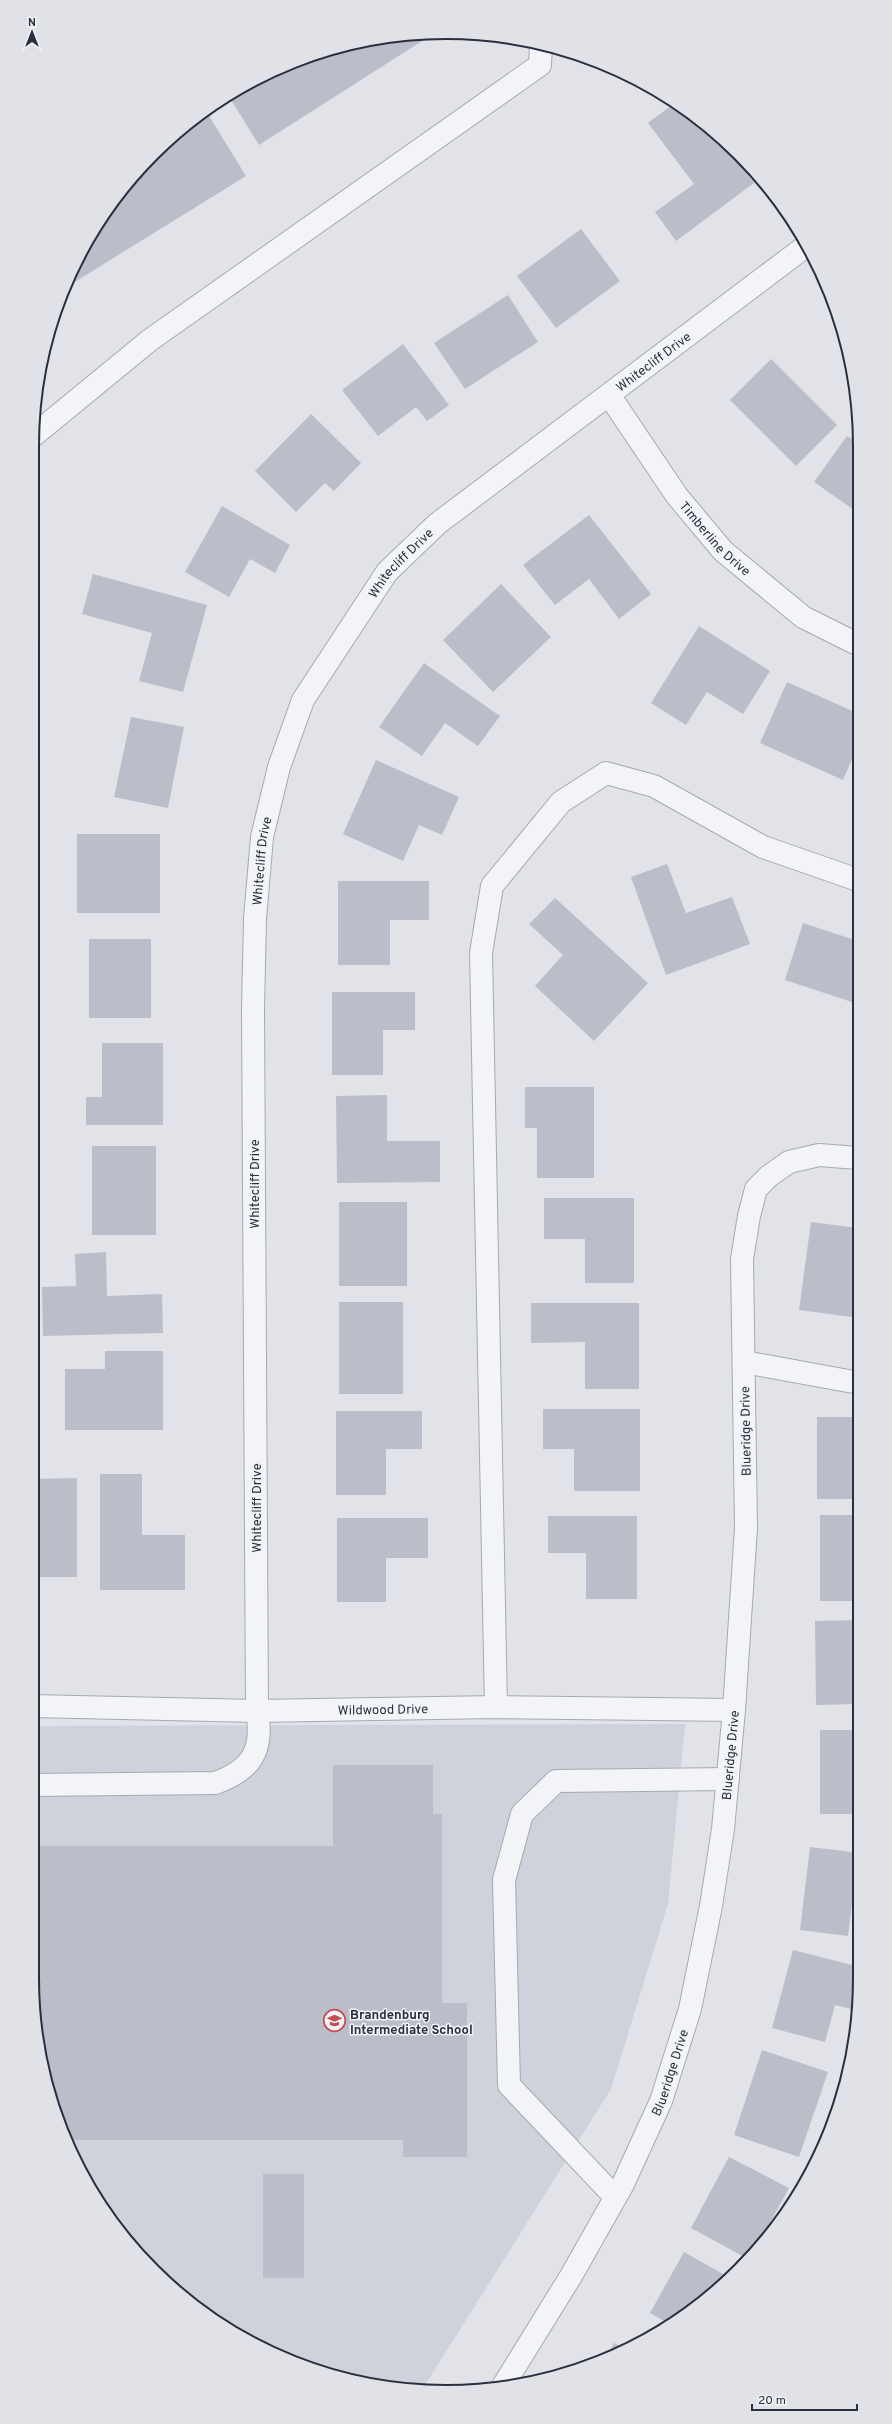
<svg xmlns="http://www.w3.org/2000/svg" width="892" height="2424" viewBox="0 0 892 2424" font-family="Overpass,sans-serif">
  <rect width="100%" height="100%" fill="#e1e3e8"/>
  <!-- built -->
  <path fill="#cfd2da" d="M685,1724L668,1904L611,2089L422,2390L392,2388L313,2370L239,2337L173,2289L135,2251L88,2185L54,2111L40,2059L32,1978V1726Z"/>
  <!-- building -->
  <g fill="#bbbec8">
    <path d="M433,34L259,145L228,95L239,87L313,54L392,36Z"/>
    <path d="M676,102L727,146L754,183L676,241L655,212L694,184L648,123Z"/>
    <path d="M206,111L246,176L65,288L75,263L118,194L173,135Z"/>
    <path d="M581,229L620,281L556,328L517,276Z"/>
    <path d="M508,295L538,342L465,389L434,343Z"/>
    <path d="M403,344L449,405L427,421L416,407L378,436L342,390Z"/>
    <path d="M771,359L837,425L796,466L730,400Z"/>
    <path d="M311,414L361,463L334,491L325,483L296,512L255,471Z"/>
    <path d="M847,436L857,442V512L814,482Z"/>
    <path d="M222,506L290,545L275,573L250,559L229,597L185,572Z"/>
    <path d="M589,515L651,594L619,619L589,579L555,605L523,565Z"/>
    <path d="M93,574L207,605L183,692L139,681L152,633L82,614Z"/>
    <path d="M501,584L551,637L493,692L443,640Z"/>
    <path d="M699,626L770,671L743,714L707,692L686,725L651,703Z"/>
    <path d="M424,663L500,716L478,746L445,723L422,756L379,727Z"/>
    <path d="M787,682L857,713V748L843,780L760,743Z"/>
    <path d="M131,717L184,727L168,808L114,797Z"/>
    <path d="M376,760L459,797L442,835L419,825L403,861L343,834Z"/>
    <rect x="77" y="834" width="83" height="79"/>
    <path d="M667,864L686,913L732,897L750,944L666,975L631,877Z"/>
    <path d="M338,881H429V920H390V965H338Z"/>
    <path d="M555,898L648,983L594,1041L535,986L563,955L529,924Z"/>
    <path d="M803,923L858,941V1004L785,980Z"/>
    <rect x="89" y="939" width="62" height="79"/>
    <path d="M332,992H415V1030H383V1075H332Z"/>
    <path d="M102,1043H163V1125H86V1097H102Z"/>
    <path d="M525,1087H594V1178H537V1128H525Z"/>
    <path d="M387,1095V1141H440V1182L337,1183L336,1096Z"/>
    <rect x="92" y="1146" width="64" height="89"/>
    <path d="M544,1198H634V1283H585V1239H544Z"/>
    <rect x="339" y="1202" width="68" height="84"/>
    <path d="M811,1222L858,1228L859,1318L799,1310Z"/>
    <path d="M106,1252L107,1296L162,1294L163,1333L43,1336L42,1287L76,1286L75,1254Z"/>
    <rect x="339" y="1302" width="64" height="92"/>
    <path d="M531,1303H639V1389H585V1342L531,1343Z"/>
    <path d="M105,1351H163V1430H65V1369H105Z"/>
    <path d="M543,1409H640V1491H574V1449H543Z"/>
    <path d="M336,1411H422V1449H386V1495H336Z"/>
    <rect x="817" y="1417" width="42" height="82"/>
    <path d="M100,1474H142V1535H185V1590H100Z"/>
    <path d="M77,1478V1577H32V1479Z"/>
    <rect x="820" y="1515" width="39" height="86"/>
    <path d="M548,1516H637V1599H586V1553H548Z"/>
    <path d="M337,1518H428V1558H386V1602H337Z"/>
    <path d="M859,1620V1704L816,1705L815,1621Z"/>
    <path d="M820,1730H859L860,1814H820Z"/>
    <path d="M333,1765H433V1814H442V2003H467V2157H403V2140H67L54,2111L40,2059L32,1978V1846H333Z"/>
    <path d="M810,1847L860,1853V1905L852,1904L848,1936L800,1930Z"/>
    <path d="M793,1950L860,1967L856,2010L835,2005L825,2042L772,2028Z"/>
    <path d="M762,2050L828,2072L799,2157L734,2135Z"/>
    <path d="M729,2157L789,2188L754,2252L748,2259L691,2228Z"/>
    <rect x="263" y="2174" width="41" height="104"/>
    <path d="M684,2252L730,2278L719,2289L671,2325L650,2313Z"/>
    <path d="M614,2343L626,2349L605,2360Z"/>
  </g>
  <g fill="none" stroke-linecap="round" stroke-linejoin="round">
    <defs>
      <g id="minor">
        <path id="s1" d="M609,395L677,496L723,551L803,617L857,644"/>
        <path d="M33,436L150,340L540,65L541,44"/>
        <path d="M744,1362L859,1383"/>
        <path id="s2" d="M32,1706L257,1711L496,1707L734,1710"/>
        <path d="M496,1707L481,953L492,886L561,802L606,773L654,786L763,847L858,880"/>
        <path id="s3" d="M32,1785L215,1783C252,1770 264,1750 257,1711L253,1009L255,919L262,837L279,767L303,700L387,572L437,524L806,246"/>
        <path d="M615,2197L509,2085L504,1880L522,1814L556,1781L728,1779"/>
        <path id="s4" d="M503,2386L571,2276L623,2184L661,2101L690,2009L711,1906L723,1829L734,1710L746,1528L742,1259L749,1216L756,1189L769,1176L789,1162L819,1155L858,1158"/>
      </g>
    </defs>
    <!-- minor casing -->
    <use href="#minor" stroke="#a6a9b2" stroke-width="24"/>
    <!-- minor -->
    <use href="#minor" stroke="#f3f4f7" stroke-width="22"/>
  </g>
  <!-- icons -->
  <defs>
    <symbol id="school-ring" viewBox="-11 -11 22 22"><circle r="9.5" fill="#f0f2f6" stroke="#c54e51" stroke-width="1.5"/><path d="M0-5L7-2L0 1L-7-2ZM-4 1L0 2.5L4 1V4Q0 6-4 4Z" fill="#c54e51"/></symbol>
  </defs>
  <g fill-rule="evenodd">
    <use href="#school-ring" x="322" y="2008" width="25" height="25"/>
  </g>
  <g text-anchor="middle" stroke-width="3" stroke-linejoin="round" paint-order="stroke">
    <!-- street labels -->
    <g font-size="13" fill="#2a2f3f" stroke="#f0f2f6">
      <text dy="5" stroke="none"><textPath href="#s3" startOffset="1787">Whitecliff Drive</textPath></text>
      <text dy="5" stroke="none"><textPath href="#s1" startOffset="179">Timberline Drive</textPath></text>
      <text dy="5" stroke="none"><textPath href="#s3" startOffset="1463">Whitecliff Drive</textPath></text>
      <text dy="5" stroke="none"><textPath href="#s3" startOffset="1127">Whitecliff Drive</textPath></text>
      <text transform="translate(254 1184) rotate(-90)" y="5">Whitecliff Drive</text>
      <text transform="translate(745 1431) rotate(-91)" y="5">Blueridge Drive</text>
      <text transform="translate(256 1508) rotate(-90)" y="5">Whitecliff Drive</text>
      <text dy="5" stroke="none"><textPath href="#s2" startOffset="351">Wildwood Drive</textPath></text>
      <text dy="5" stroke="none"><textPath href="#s4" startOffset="680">Blueridge Drive</textPath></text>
      <text dy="5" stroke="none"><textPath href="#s4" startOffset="356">Blueridge Drive</textPath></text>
    </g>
    <!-- poi labels -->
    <g font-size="13" font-weight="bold" fill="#2a2f3f" stroke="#f0f2f6" text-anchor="start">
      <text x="350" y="2019">Brandenburg<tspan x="350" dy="15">Intermediate School</tspan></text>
    </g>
  </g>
  <!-- crop -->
  <path d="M0 0H892V2424H0ZM446 39H446A407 407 0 0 1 853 446V1978A407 407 0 0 1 446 2385H446A407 407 0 0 1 39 1978V446A407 407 0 0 1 446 39Z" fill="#e0e2e7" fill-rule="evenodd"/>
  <path fill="none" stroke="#2a2f3f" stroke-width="2" d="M446 39H446A407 407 0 0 1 853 446V1978A407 407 0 0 1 446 2385H446A407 407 0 0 1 39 1978V446A407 407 0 0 1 446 39Z"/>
  <!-- north arrow -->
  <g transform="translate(32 32)" stroke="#f0f2f6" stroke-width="3" paint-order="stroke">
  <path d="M0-3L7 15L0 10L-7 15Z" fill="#2a2f3f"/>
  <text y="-6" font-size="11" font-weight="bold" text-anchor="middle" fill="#2a2f3f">N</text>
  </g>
  <!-- scale -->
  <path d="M752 2404v6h105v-6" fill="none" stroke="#2a2f3f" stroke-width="2"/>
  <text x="758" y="2404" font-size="12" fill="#2a2f3f" stroke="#f0f2f6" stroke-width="3" paint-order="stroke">20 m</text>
</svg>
